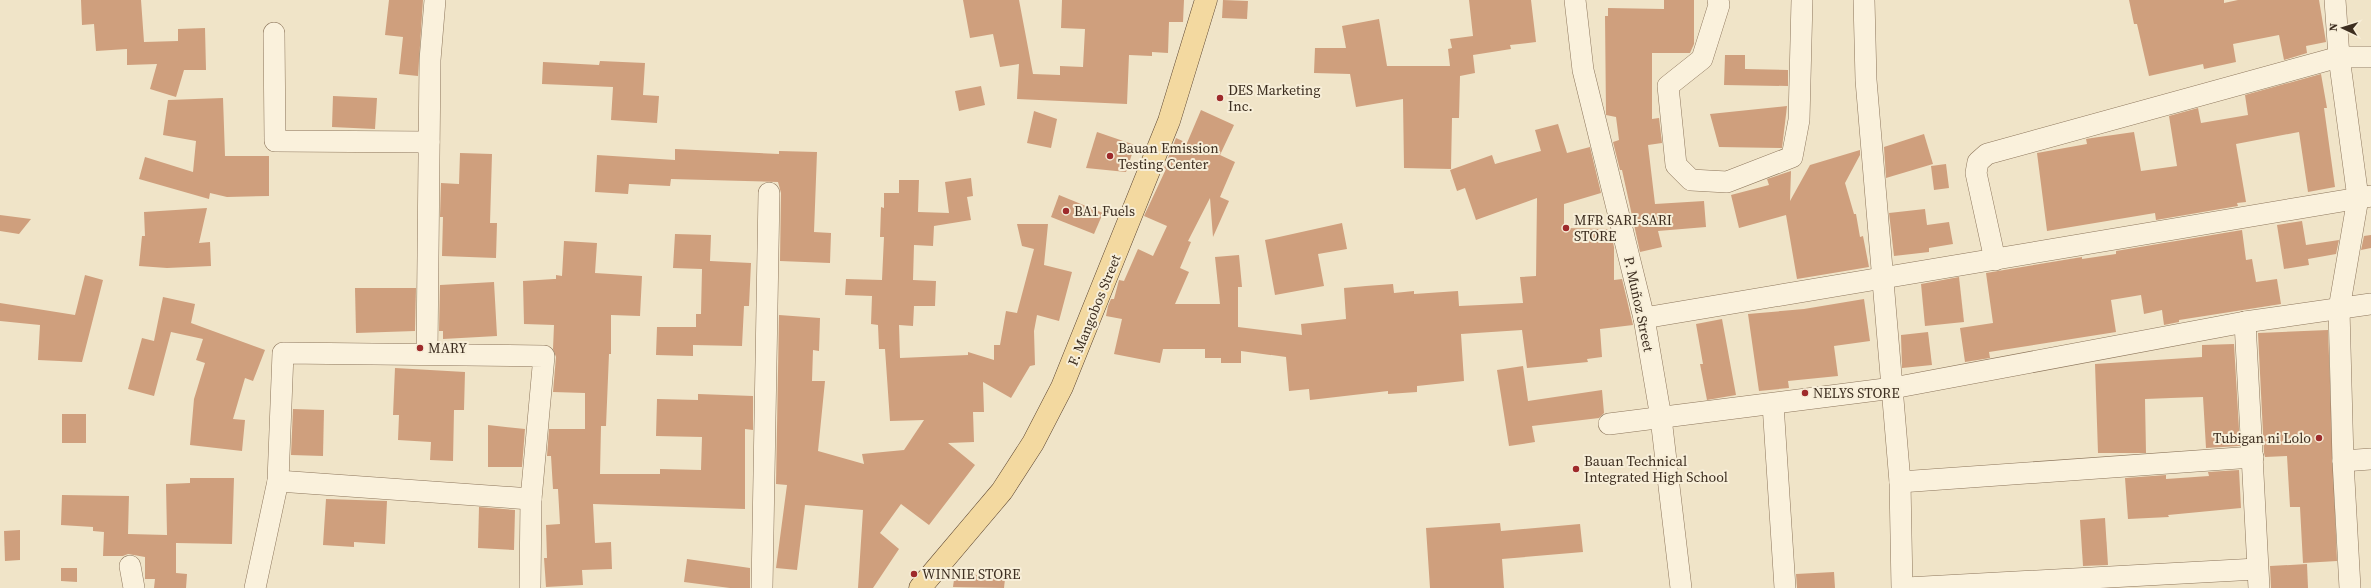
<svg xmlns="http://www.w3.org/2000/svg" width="2371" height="588" viewBox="0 0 2371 588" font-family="'Source Serif 4',serif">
  <rect width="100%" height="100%" fill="#f0e4c8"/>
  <!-- building -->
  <g fill="#cf9f7d">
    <path d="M81,0H141L144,42L178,41V29L205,28L206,70H184L176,97L150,89L157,64L127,65V49L96,51L94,24L82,25Z"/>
    <path d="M389,0H423L418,76L399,74L403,37L385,35Z"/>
    <path d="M963,0H1019L1033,74L1060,75V66L1083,67L1085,29L1061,28L1062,0H1184L1183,22H1169L1168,53L1152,52V56L1129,55L1127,104L1017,99L1019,64L1000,67L993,34L970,38Z"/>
    <path d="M1223,0L1248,1L1247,19L1222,18Z"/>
    <path d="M1469,0H1531L1536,42L1510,45L1511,49L1473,55L1475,73L1460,76L1459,118H1452L1451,169L1404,168L1403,99L1356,107L1350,74L1314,73L1315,48H1346L1342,26L1379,19L1387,66H1450L1448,49L1452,48L1450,39L1473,36Z"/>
    <path d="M1664,0H1694V44L1690,53H1652V119L1659,118L1662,143L1648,145L1655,204L1704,201L1706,227L1658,231L1662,247L1640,252L1622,170H1620L1613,142L1619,140L1616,117L1606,115L1605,16H1608V8L1664,9Z"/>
    <path d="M2129,0H2224V3L2238,0H2319L2326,42L2306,46L2307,53L2284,60L2279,35L2233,44L2236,62L2204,69L2203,64L2149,76L2137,24H2134Z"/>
    <path d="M1725,55H1745V69L1788,70V86L1724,85Z"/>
    <path d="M600,61L645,63L643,95L659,96L657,123L611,120L613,87L542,84L543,62L599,65Z"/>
    <path d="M2321,74L2327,108H2324L2335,187L2308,192L2299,132L2236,144L2246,202L2237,203L2238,206L2156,220L2155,213L2047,231L2037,153L2087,144L2086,139L2092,138L2134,132L2141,171L2177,166L2169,116L2198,108L2201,123L2248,115L2245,95Z"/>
    <path d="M981,86L985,105L959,111L955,91Z"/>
    <path d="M333,96L377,98L375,129L332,127Z"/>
    <path d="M223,98L225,156H269V196L227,197L210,193L209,199L139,179L145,157L193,172L196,141L163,135L168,100Z"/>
    <path d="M1787,106L1782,148L1719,147L1710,114Z"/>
    <path d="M1201,110L1234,125L1220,155L1235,162L1220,197L1229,201L1213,237L1210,198L1188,241L1191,242L1180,268L1189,272L1175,304H1220L1215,257L1239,255L1242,287H1238V327L1302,335L1301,324L1346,319L1344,288L1366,286L1393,284L1394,293L1414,291V294L1458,291L1459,306L1523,303L1520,277L1536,276L1537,198L1476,220L1465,188L1457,191L1450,170L1492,155L1495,164L1541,151L1535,130L1558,124L1567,153L1590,147L1601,193L1564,204V228L1610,229L1614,247V280L1622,279L1633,325L1600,329L1602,357L1587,359L1588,362L1527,368L1522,330L1461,334L1464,381L1417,386V392L1388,394V391L1310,400L1309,389L1289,391L1286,357L1241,351V363H1221V358H1205V349H1163L1160,363L1114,354L1122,319L1106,316L1108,306L1111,299H1114L1119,280L1124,281L1138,249L1153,256L1167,226L1144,216L1166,169L1164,168L1176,138L1187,143Z"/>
    <path d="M1034,111L1057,119L1051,148L1027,143Z"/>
    <path d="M1097,132L1135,145L1126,172L1086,168Z"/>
    <path d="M1924,134L1933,164L1886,178L1884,147Z"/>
    <path d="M675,149L779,154V151L817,152L814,232L831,233L830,263L780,261L781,193L778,182L671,179L670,186L629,184L628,194L595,192L597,155L675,160Z"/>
    <path d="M1860,150V155L1845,183L1854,214H1856L1860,237L1863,236L1869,267L1797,279L1786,215L1739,228L1731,195L1769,185L1767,179L1791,171L1790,201L1810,165Z"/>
    <path d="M460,153L492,154L490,223H497L496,258L442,256L443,217H440L441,183L459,184Z"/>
    <path d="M1946,164L1949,188L1934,190L1931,166Z"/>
    <path d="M971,178L973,196L967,197L971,220L934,226L933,246L914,245L913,280L936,281L935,306H914L913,326L899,325L900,358L968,355V352L994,360V345H1000L1006,311L1017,313L1034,249L1022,246L1017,224H1048L1044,265L1072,272L1059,321L1037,315L1034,331L1035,365L1030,366L1011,398L983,382L984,412H973L974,442L948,443L975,465L929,525L901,504L880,533L899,549L873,588H858L863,510L805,505L797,570L776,568L787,485L776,484L779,315L820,318L819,351L813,350L812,381H825L818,451L864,464L862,454L904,450L924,420L890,421L885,349H879L878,325L871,324L872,296L845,295L846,279L882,280L884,237H880L881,207L884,208V193H899V180H919L918,212L949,213L945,182Z"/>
    <path d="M1059,195L1103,213L1094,234L1051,217Z"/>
    <path d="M207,208L199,243L210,242L211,266L167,268L139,266L142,236H145L144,212Z"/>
    <path d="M1925,209L1927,225L1949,222L1953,244L1929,248V252L1894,256L1889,213Z"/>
    <path d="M0,215L31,219L19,234L0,231Z"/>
    <path d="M2302,221L2306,245L2339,240L2336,254L2308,259L2309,265L2284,269L2277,225Z"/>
    <path d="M1342,223L1347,249L1318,254L1324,286L1275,295L1265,240Z"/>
    <path d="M2242,230L2246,260L2252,259L2256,282L2277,279L2281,304L2179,320V322L2164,325L2162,310L2144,314L2141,295L2111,300L2116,332L1989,352L1990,358L1965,362L1960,328L1993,323L1986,273L2082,257V259L2116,254V251Z"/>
    <path d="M675,234L711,235L710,261L751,263L749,306H744L742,346L693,345V356L656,355L657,327H696V314H701L702,269L673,268Z"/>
    <path d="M2371,235V248L2361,250L2364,236Z"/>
    <path d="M564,241L597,243L595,273L642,276L640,316L611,315V354H609L606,426H601L600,474H660V469L701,470L702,437L656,436L657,399L698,400V394L753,396V430L745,429V509L593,504L595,543L611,542L612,569L582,570L583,585L546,587L544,558H547L546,525L560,524L558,489H553L551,456H547L549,429H585V393L553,392L556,357L553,349L554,325L524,324L523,281L554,279H556V275L562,276Z"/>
    <path d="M85,275L103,280L82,362L38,360L40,325L0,321V303L75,315Z"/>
    <path d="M1959,277L1964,322L1925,326L1921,284Z"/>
    <path d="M494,282L497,336L443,339V331H439L440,285Z"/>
    <path d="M355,288H416L415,331L356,333Z"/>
    <path d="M163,297L195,304L191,323L265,350L253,381L245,378L233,419L245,420L242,451L190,445L194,399L205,363L196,360L203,339L171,332L154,396L128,389L142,338L154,341Z"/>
    <path d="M1864,299L1870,341L1834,346L1838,376L1788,381L1789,388L1759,391L1748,314L1804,309Z"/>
    <path d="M1722,319L1736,395L1707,400L1700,364H1703L1696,324Z"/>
    <path d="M2328,330L2337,561L2303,563L2300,507H2290L2287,456L2265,457L2264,453L2258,333Z"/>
    <path d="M1928,332L1932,365L1902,368L1901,335Z"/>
    <path d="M2234,344L2240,446L2206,448L2203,397L2171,398L2145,399L2146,453H2098L2095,364L2202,357V345Z"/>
    <path d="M1523,366L1528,401L1602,390L1604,413L1599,418L1532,426L1535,442L1509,446L1497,370Z"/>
    <path d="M395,368L465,372L464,410H454L453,461L430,460L431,442L398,440L399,415H393Z"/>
    <path d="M293,409L324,410L323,456L291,455Z"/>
    <rect x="62" y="414" width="24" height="29"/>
    <path d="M488,425L525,429L522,467H488Z"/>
    <path d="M2239,470L2241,508L2168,515L2169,517L2128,519L2125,478L2166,475V479L2209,476L2208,472Z"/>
    <path d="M190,478H234L232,544L176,543V573L187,574L186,588H154L155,579H145V557L128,554L123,556H103L104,532L93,531V527L61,525L62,495L129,496L128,534L167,535L166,484L190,483Z"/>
    <path d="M326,499L387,501L385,544L354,542V547L323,545Z"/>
    <path d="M479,507L515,510L514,550L478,548Z"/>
    <path d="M2105,518L2108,565L2083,566L2080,520Z"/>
    <path d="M1500,523L1501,531L1580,524L1583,552L1502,559L1504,588H1430L1426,528Z"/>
    <path d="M20,530V560L5,561L4,531Z"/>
    <path d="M687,559L750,568V588H730L684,582Z"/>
    <path d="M2307,564L2308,588H2271L2270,566Z"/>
    <path d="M61,568H77V582L61,581Z"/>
    <path d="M955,572L1005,579L1004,588L953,587Z"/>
    <path d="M1834,572L1835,588H1797L1796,574Z"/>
  </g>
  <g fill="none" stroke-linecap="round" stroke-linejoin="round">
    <defs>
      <g id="minor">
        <path d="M1575,0L1583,70L1644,318L1661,418L1681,588"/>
        <path d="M1718,0L1719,5L1702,59L1668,86L1676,165L1691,180L1727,182L1792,157L1799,120L1802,0"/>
        <path d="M1864,0L1866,80L1900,482L1902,588"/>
        <path d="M2335,0L2339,57L2358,198L2339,309L2343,461L2350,588"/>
        <path d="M274,33L275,141L429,142"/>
        <path d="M1995,260L1976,173L1978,162L1987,154L2339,57H2371"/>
        <path d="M1644,318L2371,196"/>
        <path d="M2245,322L2259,588"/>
        <path d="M427,354L430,60L435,0"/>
        <path d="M1773,404L1785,588"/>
        <path d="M1609,424L1893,388L2245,322L2371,304"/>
        <path d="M2343,461L2371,459"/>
        <path d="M278,481L531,499"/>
        <path d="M1900,482L2253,457"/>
        <path d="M130,566L134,588"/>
        <path d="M255,588L278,481L283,353L544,356L531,499L530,588"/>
        <path d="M762,588L769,193"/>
        <path d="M1906,588L2257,569"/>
      </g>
      <path id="primary" d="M920,588L1002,491L1033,443L1062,387L1169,121L1206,0"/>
    </defs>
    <!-- minor casing -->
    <use href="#minor" stroke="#8d765c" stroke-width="22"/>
    <!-- primary casing -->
    <use href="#primary" stroke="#5b4430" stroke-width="23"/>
    <!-- minor -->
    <use href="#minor" stroke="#faf1dc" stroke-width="21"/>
    <!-- primary -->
    <use href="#primary" stroke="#f3d9a0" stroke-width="22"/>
  </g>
  <!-- markers -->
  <g fill="#9e2a2b" stroke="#f7eed8" stroke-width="1.5">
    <circle cx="1220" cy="98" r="4"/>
    <circle cx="1110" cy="156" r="4"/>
    <circle cx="1066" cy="211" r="4"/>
    <circle cx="1566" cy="228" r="4"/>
    <circle cx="420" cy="348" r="4"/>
    <circle cx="1805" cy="393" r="4"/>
    <circle cx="2319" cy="438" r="4"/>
    <circle cx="1576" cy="469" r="4"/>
    <circle cx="914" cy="574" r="4"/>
  </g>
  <g text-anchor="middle" stroke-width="4" stroke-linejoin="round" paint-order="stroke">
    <!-- poi labels -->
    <g font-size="14" fill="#3d2e20" stroke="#f7eed8" text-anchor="start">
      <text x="1228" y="95">DES Marketing<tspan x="1228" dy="16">Inc.</tspan></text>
      <text x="1118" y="153">Bauan Emission<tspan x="1118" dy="16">Testing Center</tspan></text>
      <text x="1074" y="216">BA1 Fuels</text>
      <text x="1574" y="225">MFR SARI-SARI<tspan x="1574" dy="16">STORE</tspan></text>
      <text x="428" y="353">MARY</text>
      <text x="1813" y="398">NELYS STORE</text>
      <text x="2311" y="443" text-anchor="end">Tubigan ni Lolo</text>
      <text x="1584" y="466">Bauan Technical<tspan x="1584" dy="16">Integrated High School</tspan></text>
      <text x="922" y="579">WINNIE STORE</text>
    </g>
    <!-- street labels -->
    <g font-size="14" fill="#3d2e20" stroke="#f7eed8">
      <text transform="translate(1639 304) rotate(78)" y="5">P. Muñoz Street</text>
      <text transform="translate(1094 310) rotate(-68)" y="5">F. Mangobos Street</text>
    </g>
  </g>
  <!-- north arrow -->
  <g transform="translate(2343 28) rotate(274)" stroke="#f7eed8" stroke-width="3" paint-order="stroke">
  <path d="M0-3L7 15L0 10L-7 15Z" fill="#3d2e20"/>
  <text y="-6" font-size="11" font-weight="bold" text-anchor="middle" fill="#3d2e20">N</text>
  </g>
</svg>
